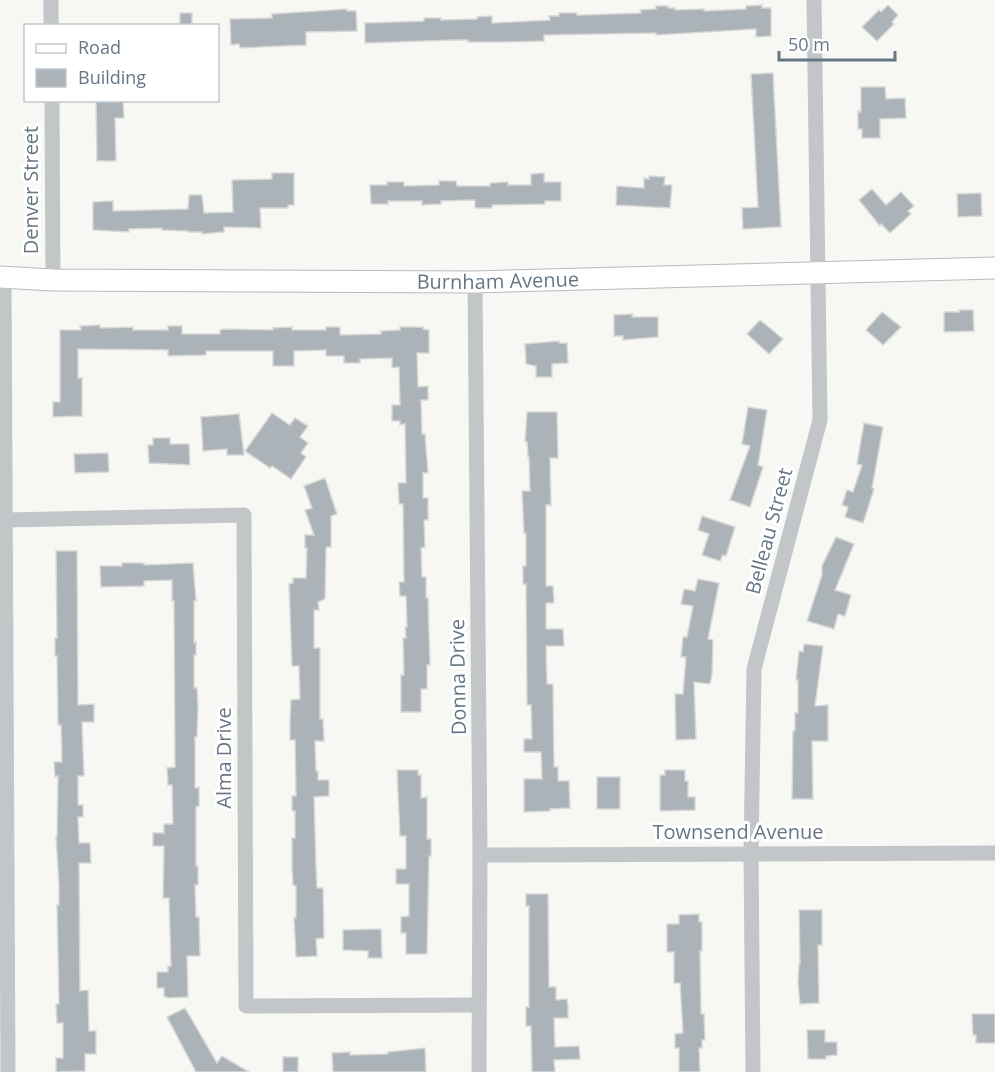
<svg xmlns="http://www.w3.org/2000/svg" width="995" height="1072" viewBox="0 0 995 1072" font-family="'Open Sans',sans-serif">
  <rect width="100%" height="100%" fill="#f7f7f4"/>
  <!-- building -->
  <g fill="#abb3b9" stroke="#d8d8d6" stroke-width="1.5">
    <path d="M762,5V8H771V36L756,37V29L656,35V33L544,35V41L503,42H468V40H456L365,43V23L424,21V18H441V20L477,19V17L492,16V23L550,20L549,16H559V13H577V15H583L641,13L640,10L656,9V6H668V8H675V10L704,9V11L746,9V6Z"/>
    <path d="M888,5L898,15L892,22L894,24L877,41L862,27L879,10L881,12Z"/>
    <path d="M347,9V11H356L357,31L306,32V45L240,48L239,44L231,45L230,19L272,18V14Z"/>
    <rect x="180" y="13" width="12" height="13"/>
    <path d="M773,73L781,227L743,229L742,208L758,207L751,74Z"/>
    <path d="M861,87H885L886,99L905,98L906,118L880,119V138H862V129H858V111L861,112Z"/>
    <path d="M96,100H123L124,118H115L116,161H97Z"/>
    <path d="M272,173H294V205H288V208H260L261,228L224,227V232L202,234V232H188V231L162,230V228L129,229V232L93,230V202L113,201V211L188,209L189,195H202L204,213L233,212L232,180L272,179Z"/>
    <path d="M544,173V182H561V201H545V204L492,205V208H475V200L441,201V204L422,205V201H388V204H371L370,185H387V182H404V186L439,185V181H456L457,186H490V183L508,182V185H531V174Z"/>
    <path d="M649,176L665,177L664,185H672L670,208L616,205L617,186L644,188V178L649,179Z"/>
    <path d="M872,189L886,205L901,192L914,206L908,211L911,214L890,233L881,224L880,226L859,200Z"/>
    <path d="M981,193L982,216L958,217L957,194Z"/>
    <path d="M959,310H973L974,331L944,332V312H960Z"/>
    <path d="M882,312L901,327L883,345L866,330Z"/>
    <path d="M633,314L632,317H658V337L623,340V336H614V315Z"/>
    <path d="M760,320L783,339L769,354L747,334Z"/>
    <path d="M100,325V328L133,327V330H168V326H182V334H220V330L226,329L273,330V328L292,327V330H326V327H340V335L381,334V331L400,330V327H423V329L429,330V353H417L418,387L428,386V400H421L422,434H425L428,473H423V498H428V520H424L425,547L421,548L422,577H426V598H428L430,665H427V689H421V712H401V675H404L403,638H406L405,627H407L406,596H400L399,582H404L403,504H399L398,483H406L405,424L400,425V421H392V405H400L399,367L392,368V358L360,359V363H344V356H326V350L294,351V366H273V351H206V355L168,356V350L78,349V378H82V416L53,417V402H60V330H81L80,326Z"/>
    <path d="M559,341V343H567L568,363L552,364V377H536V366L526,364L525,344Z"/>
    <path d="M748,407L767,410L758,465L763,467L750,507L730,500L750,446L742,444Z"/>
    <path d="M527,412H557L558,458H550L551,505H546V586H553L554,603H546V629H563L564,646H546L547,684H553L554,767H558V781H569L570,808L550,809V811L524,812V779H542L541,752H524V739H532L531,705H527L526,584H523V566H526V533H524L522,491H530L529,457H528L527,442L525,441Z"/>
    <path d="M272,413L290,425L295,418L308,426L300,437L308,443L301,453L306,457L291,479L272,466L270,468L245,451Z"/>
    <path d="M239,414L244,455H227V449L203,451L201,417Z"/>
    <path d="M864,423L883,427L872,488L874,489L863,523L845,517L848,507L842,505L847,490L853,492L862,465L857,464Z"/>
    <path d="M153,438H170V444H189L190,465L149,463L148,445H153Z"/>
    <path d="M108,453L109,472L75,473L74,454Z"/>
    <path d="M325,478L337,514L331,516V547H327L326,549L325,599L318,602L319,610H314V648H320V719H323L324,741H315L316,771H318V780H329V796L314,797L316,867L317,888H323L324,938L316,939L317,956L296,957L294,918H296V886L293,885L292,867V838H295V811H292V796H296L295,740H290V720L291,700L300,699L299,666H292L289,584L293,583V578H306L307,548H305V535H314L305,510L312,508L304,486Z"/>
    <path d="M702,516L735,527L726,556L723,555L720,561L702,555L709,534L698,530Z"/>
    <path d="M836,537L854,544L835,590L851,595L845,616L838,614L834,629L807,621L822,575V566Z"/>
    <path d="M56,551H77L78,705L94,704V722H82L84,776H78V805H83V817H78L79,843H90L91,863H79L80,991L88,990L89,1031H96V1054H85V1071L56,1072V1058H63V1023H57L56,1004H59L57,905H59V886L56,836H57L58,776L55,777L54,762H62L61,725H58L57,656H55V638H57Z"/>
    <path d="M122,563H144V565L193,563L196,601H194V643L196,642V655H194V688H197L198,707L197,737H195V788L199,787V806L196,807V866H198V885H195L196,917H199L200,956H187L188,997L168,998L164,996V988H157V972H168V966H171L169,898H163L164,846H153V833H164V824H173L172,785H168L167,768L175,767L174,601H172V580L144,581V586L101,587L100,566H122Z"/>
    <path d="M698,579L719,583L708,639L713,640L712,675L710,684L694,682L696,739L676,740L675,694H683L686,657H681L683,637H687L693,606L681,604L684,589L695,591Z"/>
    <path d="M804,644L823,646L815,706L828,705V741H812L813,799H792L793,731H795V713H798V680H796L799,651L803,652Z"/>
    <path d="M397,770H418V775H421V798L427,797V839H431V856H429L427,954H406V933H401V917L409,916V884H396V869H406V836H400Z"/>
    <path d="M665,770H685V781H688V797H695V810L660,811V775H665Z"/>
    <rect x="597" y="777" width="23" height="32"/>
    <path d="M526,894H548L549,987H556V1000L567,999L568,1006V1018H554L555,1047L579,1046L580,1059L554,1060L555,1072H532L531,1026H526V1007H529V906H526Z"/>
    <path d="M799,910H822V945H818L819,1003L800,1004L798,983L799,964H800Z"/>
    <path d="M699,914V922H702V951H700L701,1014H704L705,1040H702V1048H699L700,1072H679V1048H675V1034L683,1033L680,983H674V952H667V924H679V915Z"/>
    <path d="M381,929L382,958H368V951L343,950V930Z"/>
    <path d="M185,1008L217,1063L222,1056L249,1072H196L167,1017Z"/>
    <path d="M972,1014H995V1043H976V1035H973Z"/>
    <path d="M807,1030H825V1042H837V1055L826,1056V1059H808Z"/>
    <path d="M425,1048L426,1072H333L332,1053L350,1052V1055L388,1054V1052Z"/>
    <rect x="283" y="1057" width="15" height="15"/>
  </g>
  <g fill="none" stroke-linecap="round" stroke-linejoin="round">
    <defs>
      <g id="secondary">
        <path id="s1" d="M0,277L53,280L475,282L995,268"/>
      </g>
    </defs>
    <!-- secondary casing -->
    <use href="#secondary" stroke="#b6bbc0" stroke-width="23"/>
    <!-- street -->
    <g stroke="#c2c6c9" stroke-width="15">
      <path d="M51,0V26"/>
      <path d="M52,100L53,280"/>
      <path d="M4,277L8,1072"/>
      <path d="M475,282L480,855L479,1072"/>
      <path d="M6,520L244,515L246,1006L479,1005"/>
      <path d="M480,855L995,853"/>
      <path d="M753,1072L751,853L754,669L820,420L814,0"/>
    </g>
    <!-- secondary -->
    <use href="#secondary" stroke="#fff" stroke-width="21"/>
  </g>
  <g text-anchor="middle" stroke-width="6" stroke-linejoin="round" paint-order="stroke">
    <!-- street labels -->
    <g font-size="20" fill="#667685" stroke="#fff">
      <text transform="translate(31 190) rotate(-90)" y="7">Denver Street</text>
      <text dy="7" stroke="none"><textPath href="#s1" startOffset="498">Burnham Avenue</textPath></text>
      <text transform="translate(769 531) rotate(-75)" y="7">Belleau Street</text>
      <text transform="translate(458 677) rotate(-91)" y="7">Donna Drive</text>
      <text transform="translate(224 758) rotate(-90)" y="7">Alma Drive</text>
      <text x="738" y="839">Townsend Avenue</text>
    </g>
  </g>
  <!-- legend -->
  <rect x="24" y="24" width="195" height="78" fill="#ffffff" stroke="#c2c8ce" stroke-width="1.5"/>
  <rect x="36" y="44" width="30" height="9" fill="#ffffff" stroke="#c2c8ce" stroke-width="1.5"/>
  <text x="78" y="54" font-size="18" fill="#667685">Road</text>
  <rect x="36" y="69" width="30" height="18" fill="#abb3b9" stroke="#c2c8ce" stroke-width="1.5"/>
  <text x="78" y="84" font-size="18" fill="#667685">Building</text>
  <!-- scale -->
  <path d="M779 51v9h116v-9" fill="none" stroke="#667685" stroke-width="3"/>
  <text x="788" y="51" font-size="18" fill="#667685" stroke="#ffffff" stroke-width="4.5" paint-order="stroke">50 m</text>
</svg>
